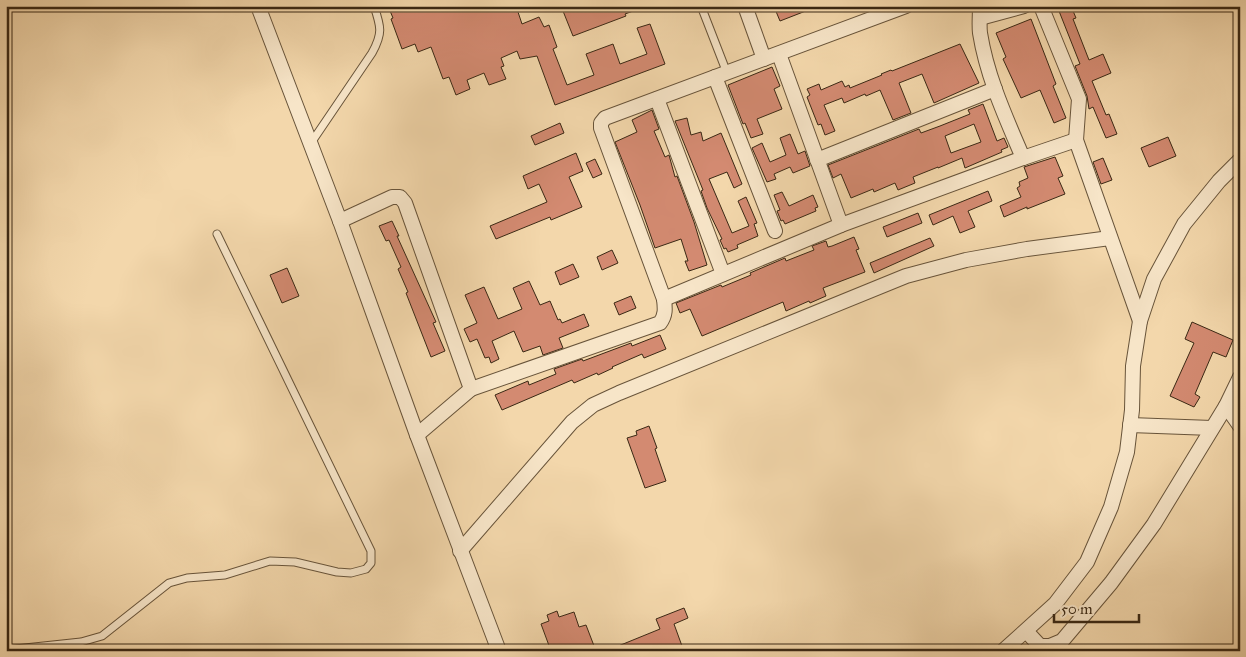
<svg xmlns="http://www.w3.org/2000/svg" width="1246" height="657" viewBox="0 0 1246 657" font-family="'IM FELL Great Primer',serif">
  <rect width="100%" height="100%" fill="#f3d7ab"/>
  <filter id="stains"><feTurbulence type="fractalNoise" baseFrequency=".004" numOctaves="4"/><feColorMatrix values="0 0 0 0 .2 0 0 0 0 .09 0 0 0 0 .02 0 0 0 .5 -.17"/></filter>
  <radialGradient id="worn" r=".72"><stop offset=".6" stop-color="#630" stop-opacity="0"/><stop offset="1" stop-color="#630" stop-opacity=".3"/></radialGradient>
  <!-- building -->
  <g fill="#d38a71" stroke="#3a2814" fill-rule="evenodd">
    <path d="M388,6H516L522,24L539,17L544,27L549,25L557,47L553,49L567,85L594,75L586,54L613,44L620,64L647,54L637,28L650,24L665,64L555,105L537,56L520,59L517,51L501,58L504,66L501,67L506,79L489,85L484,73L467,80L470,89L456,95L449,77L443,79L431,47L418,52L415,44L402,49L391,19L393,18Z"/>
    <path d="M561,6H644V7L625,14L626,16L573,36Z"/>
    <path d="M783,6H816V7L780,21L775,9Z"/>
    <path d="M1057,6H1071L1076,18L1073,19L1089,60L1103,54L1111,73L1092,81L1106,115L1109,114L1117,134L1106,138L1093,107L1089,109L1087,96L1075,66L1080,64Z"/>
    <path d="M1031,19L1056,84L1053,86L1066,118L1054,123L1040,90L1021,98L1003,59L1006,57L996,33Z"/>
    <path d="M960,44L979,83L934,103L922,74L899,83L911,113L893,120L880,90L866,96L865,94L844,103L842,98L824,105L835,131L825,135L821,124L818,125L807,97L810,95L807,89L819,84L821,90L842,81L845,87L849,85L850,88L882,75L881,74L891,70L892,71Z"/>
    <path d="M772,67L780,86L774,89L782,109L757,119L763,134L751,138L745,123L743,124L728,85Z"/>
    <path d="M983,104L997,141L1004,138L1008,147L1001,150L1002,152L965,168L962,158L938,168V167L913,177L915,183L898,190L895,183L874,192L873,189L851,198L841,174L833,178L828,165L919,129L921,133L940,126L970,114L968,110ZM974,124L981,142L951,153L945,136Z"/>
    <path d="M652,110L659,129L654,131L665,157L669,155L675,177L677,176L694,222L707,265L689,271L685,261H688L681,239L655,248L640,205L615,142L637,132L632,120Z"/>
    <path d="M687,118L691,135L701,132L703,141L721,133L742,184L734,188L727,172L709,179L732,233L749,226L738,201L746,197L757,223L754,224L758,236L737,245L738,248L728,252L726,248L724,249L720,240L722,239L707,208L701,191L703,190L675,121Z"/>
    <path d="M560,123L564,133L535,145L531,136Z"/>
    <path d="M790,134L798,154L805,151L810,166L793,173L790,167L774,174L776,179L767,182L752,148L762,143L770,162L786,155L780,138Z"/>
    <path d="M1168,137L1176,156L1149,167L1141,148Z"/>
    <path d="M576,153L583,171L569,177L582,207L551,220L550,217L496,239L490,226L547,202L539,184L528,189L523,176Z"/>
    <path d="M1055,157L1063,176L1058,178L1065,194L1027,209V207L1004,217L1000,206L1021,197L1017,188L1020,186L1019,182L1028,178L1024,167Z"/>
    <path d="M1103,158L1112,180L1101,184L1093,162Z"/>
    <path d="M595,159L602,174L593,178L586,163Z"/>
    <path d="M988,191L992,201L968,211L975,227L960,233L953,216L933,225L929,215Z"/>
    <path d="M782,192L789,206L813,195L818,207L815,208L816,211L785,224L783,220L781,221L777,211L780,210L774,195Z"/>
    <path d="M918,213L922,223L887,237L883,227Z"/>
    <path d="M392,221L399,236H397L436,322L433,323L445,351L431,357L406,293L408,292L398,269L401,267L389,240L386,241L379,226Z"/>
    <path d="M854,237L859,249L856,250L865,272L823,288L826,296L810,303L809,301L786,311L783,302L702,336L690,309L680,313L676,303L721,285L722,287L751,275L750,273L785,258L786,261L814,250L812,246L826,241L828,247L832,246Z"/>
    <path d="M930,238L934,246L874,273L870,263Z"/>
    <path d="M612,250L618,263L602,270L597,257Z"/>
    <path d="M573,264L579,277L560,285L555,272Z"/>
    <path d="M287,268L299,296L282,303L270,275Z"/>
    <path d="M529,281L540,305L550,301L558,320L560,319L562,323L584,314L589,326L559,338L563,348L543,355L540,346L523,352L514,331L492,341L499,359L491,363L489,357L485,358L477,339L470,342L464,329L477,323L465,295L484,287L498,319L522,309L513,288Z"/>
    <path d="M631,296L636,308L619,315L614,303Z"/>
    <path d="M1192,322L1233,340L1226,357L1213,352L1195,394L1200,397L1194,407L1170,396L1194,343L1185,339Z"/>
    <path d="M660,335L666,349L644,358L642,354L612,367L613,368L598,375L597,373L574,383L572,380L502,410L495,395L528,381L529,385L556,374L554,369L582,359L583,361L631,343L632,346Z"/>
    <path d="M649,426L657,448L655,449L666,481L645,488L627,438L637,435L636,431Z"/>
    <path d="M684,608L688,618L674,624L682,646L669,651L667,647L657,651H606L660,629L656,619Z"/>
    <path d="M557,611L559,617L574,612L579,627L586,625L596,651H551L541,624L549,621L547,615Z"/>
  </g>
  <g fill="none" stroke-linecap="round" stroke-linejoin="round">
    <defs>
      <g id="service">
        <path d="M701,6L727,73"/>
        <path d="M311,143L372,53C383,33 381,27 374,6"/>
        <path d="M6,650L81,642L102,636L169,583L187,578L225,575L270,561L295,562L337,572L351,573L366,569L371,563V551L217,234"/>
      </g>
      <g id="minor">
        <path d="M258,6L340,221L417,435L499,651"/>
        <path d="M745,6L764,59"/>
        <path d="M980,6C980,15 979,25 980,33C987,77 1006,118 1023,158"/>
        <path d="M1041,6L1079,99L1076,140L1140,321"/>
        <path d="M980,18L1024,6"/>
        <path d="M779,54L841,225"/>
        <path d="M715,77L775,231"/>
        <path d="M657,99L723,274"/>
        <path d="M817,160L995,89"/>
        <path d="M340,221L392,197H400L405,203L471,389L417,435"/>
        <path d="M664,299L841,225L1023,158L1076,140"/>
        <path d="M471,389L660,323C666,315 665,308 664,299L601,128V123L605,118L906,6"/>
        <path d="M1226,406L1240,426"/>
        <path d="M1130,425L1212,428"/>
        <path d="M460,551L572,422L593,405L619,393L906,276L966,260L1027,249L1110,238"/>
        <path d="M1026,631L1040,646H1050L1062,641L1111,583L1154,524L1226,406L1240,377"/>
        <path d="M1003,651L1055,604L1087,562L1111,507L1127,452L1132,410L1133,366L1140,321L1154,279L1184,224L1219,181L1240,160"/>
      </g>
    </defs>
    <!-- service casing -->
    <use href="#service" stroke="#68543a" stroke-width="9"/>
    <!-- minor casing -->
    <use href="#minor" stroke="#68543a" stroke-width="16"/>
    <!-- service -->
    <use href="#service" stroke="#f7e5c8" stroke-width="7"/>
    <!-- minor -->
    <use href="#minor" stroke="#f7e5c8" stroke-width="14"/>
  </g>
  <!-- margin -->
  <rect width="1246" height="657" fill="none" stroke="#f3d7ab" stroke-width="25"/>
  <rect x="8" y="8" width="1231" height="642" fill="none" stroke="#3a2814" stroke-width="2.5"/>
  <rect x="12" y="12" width="1221" height="632" fill="none" stroke="#3a2814"/>
  <!-- scale -->
  <path d="M1054 614v8h85v-8" fill="none" stroke="#3a2814" stroke-width="2.5"/>
  <text x="1061" y="614" font-size="15" fill="#3a2814" stroke="#f7e5c8" stroke-width="4" paint-order="stroke">50 m</text>
  <rect width="100%" height="100%" filter="url(#stains)"/>
  <rect width="100%" height="100%" fill="url(#worn)"/>
</svg>
